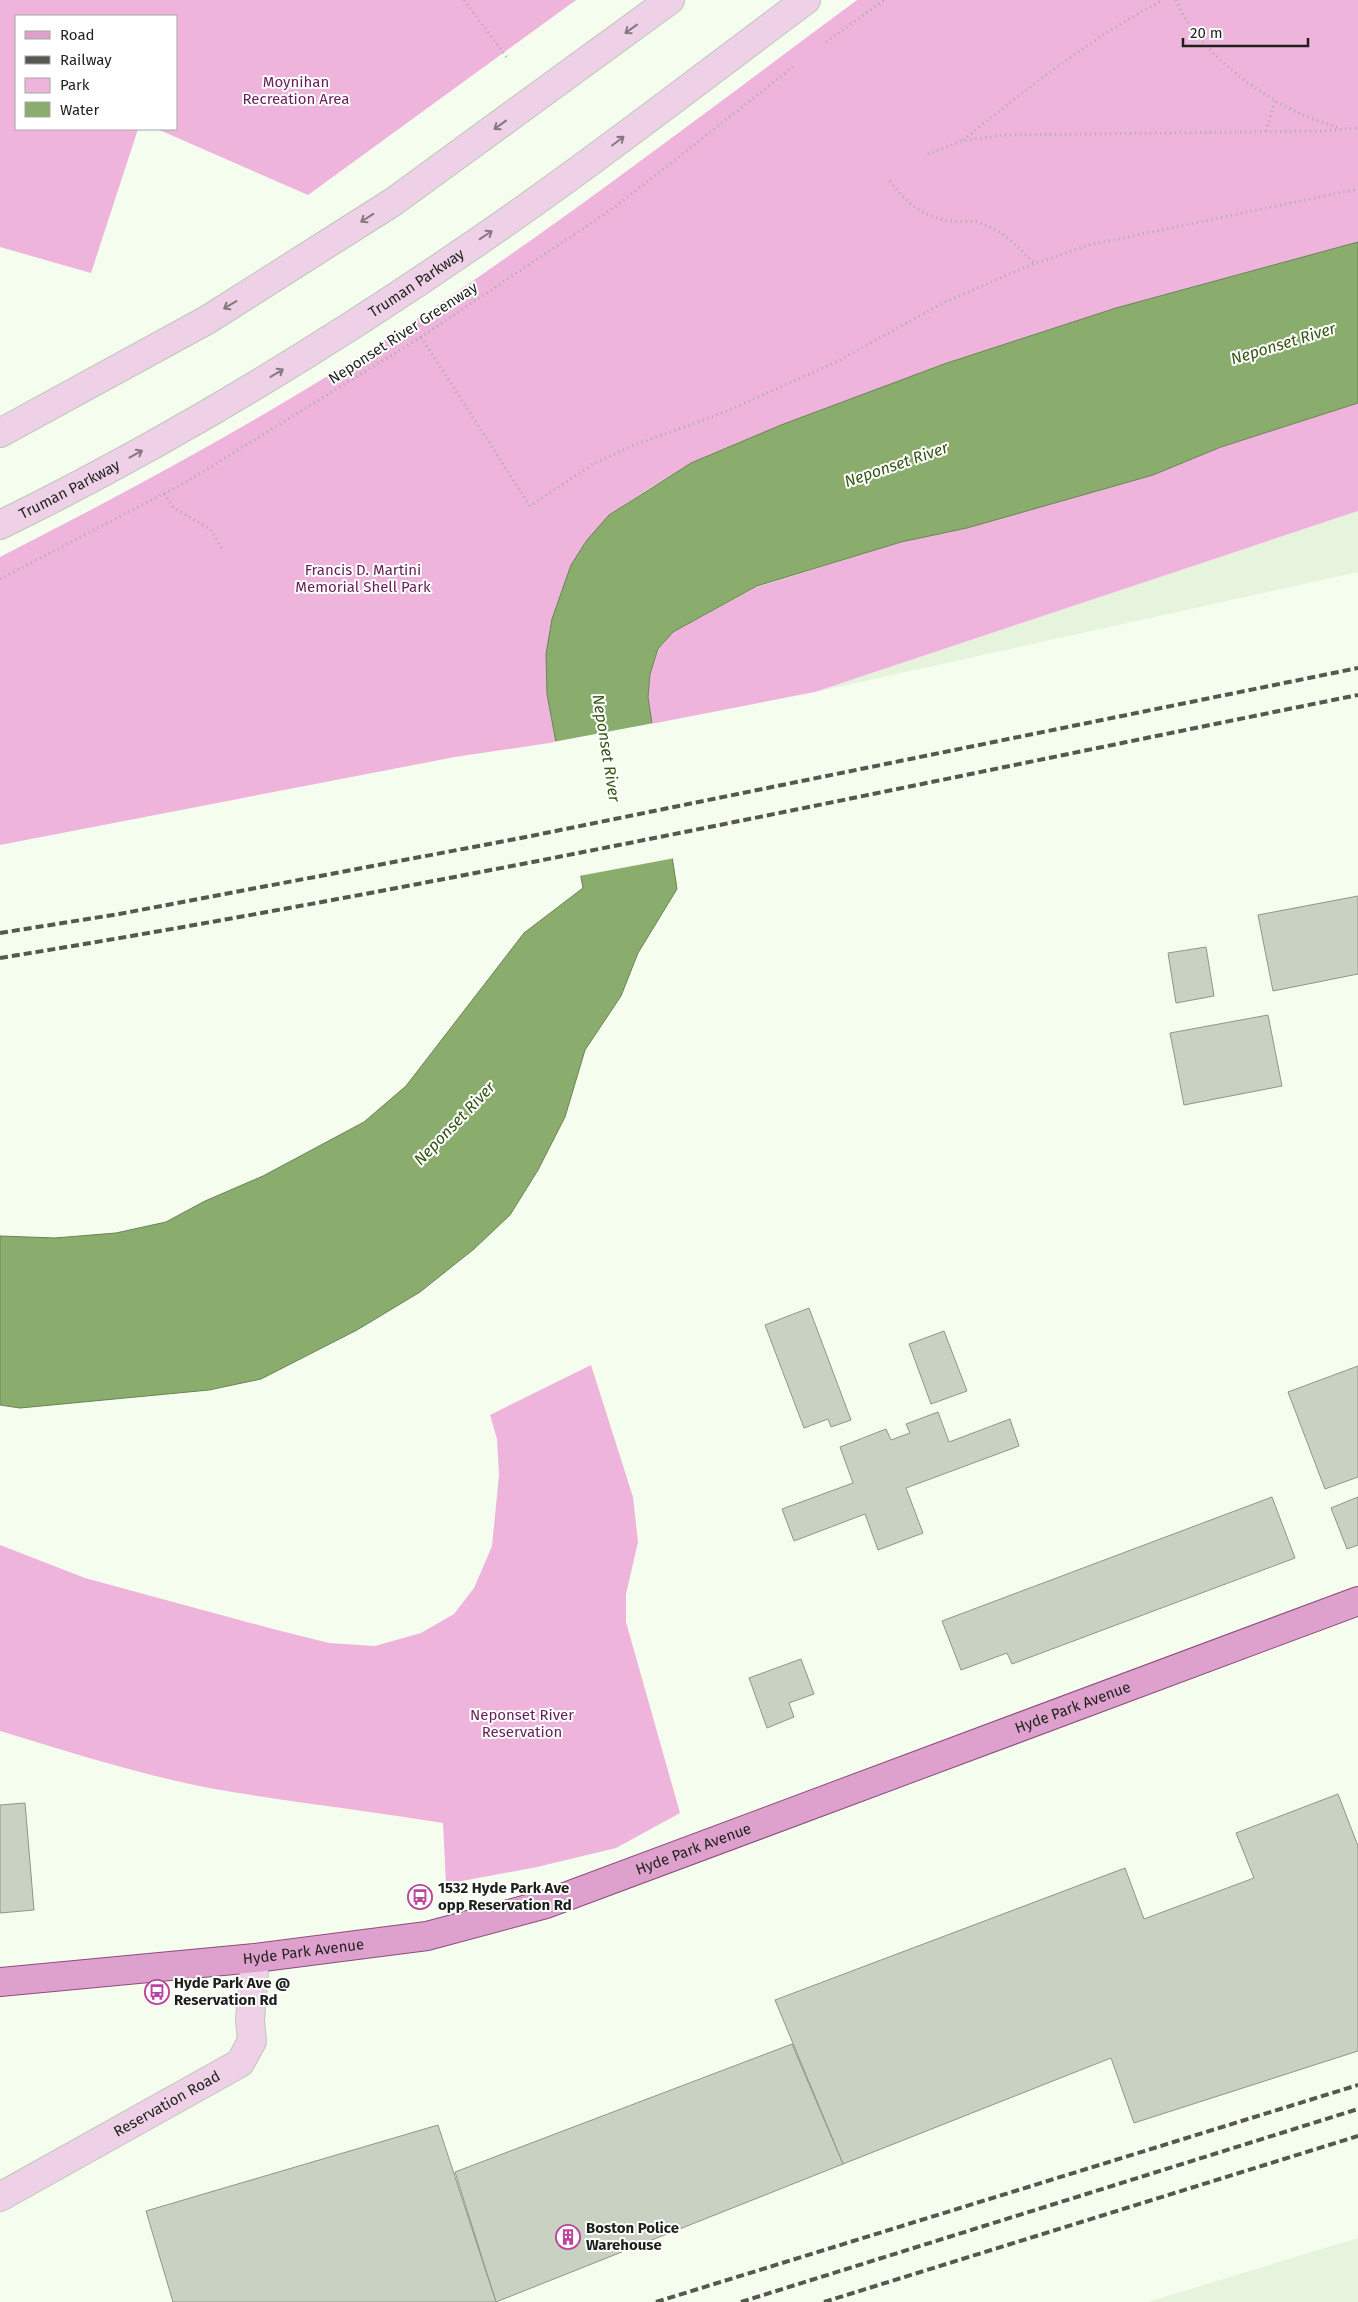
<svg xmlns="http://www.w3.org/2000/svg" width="1358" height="2302" viewBox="0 0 1358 2302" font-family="'Fira Sans',sans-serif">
  <rect width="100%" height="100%" fill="#f4fdee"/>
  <!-- built -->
  <g fill="#e6f3dd">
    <path d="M1358,511V572L815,692Z"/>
    <path d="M1358,2238V2302H1148Z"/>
  </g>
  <!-- green -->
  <g fill="#eeb4dc">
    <path d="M0,0H576L308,195L157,129H176V16H16V129H138L91,273L0,247Z"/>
    <path d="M857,0H1358V242L1116,308L944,364L781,425L691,463L648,489L609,515L547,694L556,742L455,757L0,845V557C129,491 254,424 377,345C542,238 699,117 857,0Z"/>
    <path d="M1358,403V511L815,692L651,724L648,697L650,674L659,649L673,632L757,587L901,542L967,528L1153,475L1221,447Z"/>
    <path d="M591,1365L633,1497L638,1542L626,1594V1622L680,1813L616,1848L537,1867L446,1884L443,1823C365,1810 287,1802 209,1788C138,1774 69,1752 0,1731V1545L85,1578L273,1629L329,1643L375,1646L421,1633L454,1614L474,1588L492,1546L499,1475L497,1439L490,1415Z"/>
  </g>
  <!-- water -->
  <path fill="#8aad6e" stroke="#6a8355" d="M1358,242V403L1221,447L1153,475L967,528L901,542L757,586L673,632L658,649L650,674L648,697L677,889L638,953L621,996L585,1050L565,1117L538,1170L510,1215L474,1249L420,1292L357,1330L261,1379L209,1390L20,1408L0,1405V1236L55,1238L116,1233L166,1222L205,1201L263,1176L364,1122L406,1086L524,933L583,888L547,694L546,654L552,619L571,565L587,540L609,515L691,463L781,425L944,364L1116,308Z"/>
  <!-- pier -->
  <path fill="#f4fdee" d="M654,723L675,858L579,876L553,742Z"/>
  <!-- building -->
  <g fill="#c8d1c2" stroke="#8e9688">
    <path d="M1358,896V974L1273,991L1258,915Z"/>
    <path d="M1206,947L1214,996L1176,1003L1168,953Z"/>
    <path d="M1268,1015L1282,1086L1184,1105L1170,1033Z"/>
    <path d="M809,1308L851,1420L831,1427L828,1419L804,1428L765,1325Z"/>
    <path d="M944,1331L967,1391L931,1404L909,1344Z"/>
    <path d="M1358,1366V1477L1325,1489L1288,1392Z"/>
    <path d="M938,1412L949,1442L1010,1419L1019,1446L906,1488L923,1533L878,1550L865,1514L794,1541L782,1509L853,1483L840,1447L886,1429L891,1440L910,1433L906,1424Z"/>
    <path d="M1272,1497L1295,1558L1012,1664L1007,1653L961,1670L942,1621Z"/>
    <path d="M1358,1497V1545L1347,1549L1331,1508Z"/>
    <path d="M801,1659L814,1694L789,1703L794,1717L767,1728L749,1678Z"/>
    <path d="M1338,1794L1358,1846V2051L1134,2123L1111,2058L843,2164L775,2000L1125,1868L1144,1919L1254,1878L1236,1833Z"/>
    <path d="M25,1803L34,1910L0,1913V1805Z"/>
    <path d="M792,2044L843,2164L496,2302L455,2172Z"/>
    <path d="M438,2125L496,2302H173L146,2211Z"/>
  </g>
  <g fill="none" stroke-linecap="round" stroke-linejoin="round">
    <defs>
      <g id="secondary">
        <path d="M0,433L207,320L393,202L670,0"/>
        <path id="s1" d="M0,525C184,435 359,326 526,208C621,141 713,69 806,0"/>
        <path id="s2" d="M0,2197L240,2063L252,2041L250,2020L255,1958"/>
      </g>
      <g id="primary">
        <path id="s3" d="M0,1982L255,1958L427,1936L546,1904L1358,1601"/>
      </g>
    </defs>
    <!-- secondary casing -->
    <use href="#secondary" stroke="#bec7b8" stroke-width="30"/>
    <!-- primary casing -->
    <use href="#primary" stroke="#8c4c7b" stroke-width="30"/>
    <!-- path -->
    <g stroke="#a8afa3" stroke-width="3" stroke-dasharray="1 4" stroke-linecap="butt">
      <path d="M464,0L508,59"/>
      <path d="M1176,0C1194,47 1256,94 1301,114C1313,120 1327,124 1340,128"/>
      <path d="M826,42L884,0"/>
      <path d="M1266,131L1275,101"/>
      <path d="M963,140C1029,87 1088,40 1163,0"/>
      <path d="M928,154L962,141L1005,135L1321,131L1358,128"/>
      <path d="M890,181C906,203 925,219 953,221C960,222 969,221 976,222C1001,228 1018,247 1035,264"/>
      <path d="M421,337L530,506L593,464L632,446L725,412L836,362L943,303L1023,268L1089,245L1358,189"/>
      <path d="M164,494L174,508L210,529L224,551"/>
      <path d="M0,579L186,482L421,337L615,207L793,67"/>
    </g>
    <!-- secondary -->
    <use href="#secondary" stroke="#eed0e7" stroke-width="28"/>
    <!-- primary -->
    <use href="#primary" stroke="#dea1ce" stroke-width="28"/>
    <!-- rail -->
    <g stroke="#545850" stroke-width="4" stroke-dasharray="8 4" stroke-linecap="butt">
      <path d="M0,933L119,914L526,837L1358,668"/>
      <path d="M0,958C455,884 906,786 1358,695"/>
      <path d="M656,2302L1358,2085"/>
      <path d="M741,2302L1358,2109"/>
      <path d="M824,2302L1358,2136"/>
    </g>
  </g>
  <!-- one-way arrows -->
  <defs><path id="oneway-shaft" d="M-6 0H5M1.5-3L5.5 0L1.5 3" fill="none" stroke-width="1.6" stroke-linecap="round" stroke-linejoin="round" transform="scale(1.25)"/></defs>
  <g stroke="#867881">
    <use href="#oneway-shaft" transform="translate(631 29) rotate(144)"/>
    <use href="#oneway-shaft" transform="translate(500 125) rotate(144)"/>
    <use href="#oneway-shaft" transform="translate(618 141) rotate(-37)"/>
    <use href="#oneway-shaft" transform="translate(367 218) rotate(147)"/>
    <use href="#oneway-shaft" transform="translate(486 235) rotate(-34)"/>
    <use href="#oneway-shaft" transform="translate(230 305) rotate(149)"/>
    <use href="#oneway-shaft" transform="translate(277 373) rotate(-31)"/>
    <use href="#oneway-shaft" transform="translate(136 454) rotate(-29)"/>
  </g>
  <!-- icons -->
  <defs>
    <symbol id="bus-ring" viewBox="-11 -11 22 22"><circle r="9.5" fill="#fff" stroke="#b9459e" stroke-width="1.5"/><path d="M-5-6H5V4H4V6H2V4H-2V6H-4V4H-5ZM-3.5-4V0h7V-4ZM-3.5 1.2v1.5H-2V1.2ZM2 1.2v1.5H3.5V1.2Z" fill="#b9459e"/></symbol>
    <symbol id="building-ring" viewBox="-11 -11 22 22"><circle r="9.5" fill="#fff" stroke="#b9459e" stroke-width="1.5"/><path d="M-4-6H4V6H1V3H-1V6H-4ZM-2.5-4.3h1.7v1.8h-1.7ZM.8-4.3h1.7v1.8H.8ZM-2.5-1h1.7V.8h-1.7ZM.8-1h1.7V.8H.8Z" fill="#b9459e"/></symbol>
  </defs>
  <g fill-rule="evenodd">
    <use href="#bus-ring" x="406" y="1883" width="28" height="28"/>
    <use href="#bus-ring" x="143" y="1978" width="28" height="28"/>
    <use href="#building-ring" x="554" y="2223" width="28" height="28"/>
  </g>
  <g text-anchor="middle" stroke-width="4" stroke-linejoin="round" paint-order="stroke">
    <!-- park labels -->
    <g font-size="15" fill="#671d57" stroke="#fff">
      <text x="296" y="87">Moynihan<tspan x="296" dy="17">Recreation Area</tspan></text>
      <text x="363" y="575">Francis D. Martini<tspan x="363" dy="17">Memorial Shell Park</tspan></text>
      <text x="522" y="1720">Neponset River<tspan x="522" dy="17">Reservation</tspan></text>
    </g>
    <!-- street labels -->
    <g font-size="15" fill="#1e211b" stroke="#fff">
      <text dy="5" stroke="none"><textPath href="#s1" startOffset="482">Truman Parkway</textPath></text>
      <text transform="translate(403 333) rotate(-33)" y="5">Neponset River Greenway</text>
      <text dy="5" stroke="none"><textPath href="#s1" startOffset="78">Truman Parkway</textPath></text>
      <text dy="5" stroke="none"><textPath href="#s3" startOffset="1115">Hyde Park Avenue</textPath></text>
      <text dy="5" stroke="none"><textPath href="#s3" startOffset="710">Hyde Park Avenue</textPath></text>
      <text dy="5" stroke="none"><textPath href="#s3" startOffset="305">Hyde Park Avenue</textPath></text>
      <text dy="5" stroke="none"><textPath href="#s2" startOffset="191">Reservation Road</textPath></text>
    </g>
    <!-- poi labels -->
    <g font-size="15" font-weight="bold" fill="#1e211b" stroke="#fff" text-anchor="start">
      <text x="438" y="1893">1532 Hyde Park Ave<tspan x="438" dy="17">opp Reservation Rd</tspan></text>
      <text x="174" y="1988">Hyde Park Ave @<tspan x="174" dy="17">Reservation Rd</tspan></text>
      <text x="586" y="2233">Boston Police<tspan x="586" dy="17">Warehouse</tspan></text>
    </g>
    <!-- water labels -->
    <g font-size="16" font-style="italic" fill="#355513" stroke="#fff">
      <text transform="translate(1283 343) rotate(-17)" y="6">Neponset River</text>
      <text transform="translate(896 464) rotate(-19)" y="6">Neponset River</text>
      <text transform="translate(607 748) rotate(81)" y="6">Neponset River</text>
      <text transform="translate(454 1123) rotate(-46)" y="6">Neponset River</text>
    </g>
  </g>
  <!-- legend -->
  <rect x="15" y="15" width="162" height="115" fill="#ffffff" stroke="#a5a6a4"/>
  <rect x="25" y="31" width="25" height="8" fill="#dea1ce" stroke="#a5a6a4"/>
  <text x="60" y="40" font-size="15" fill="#1e211b">Road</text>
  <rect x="25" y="56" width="25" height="8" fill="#545850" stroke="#a5a6a4"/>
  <text x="60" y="65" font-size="15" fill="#1e211b">Railway</text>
  <rect x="25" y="78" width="25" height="15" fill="#eeb4dc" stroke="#a5a6a4"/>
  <text x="60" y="90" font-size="15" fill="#1e211b">Park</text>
  <rect x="25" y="102" width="25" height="15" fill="#8aad6e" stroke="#a5a6a4"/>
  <text x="60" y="115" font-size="15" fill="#1e211b">Water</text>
  <!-- scale -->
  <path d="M1183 38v8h125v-8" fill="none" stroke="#1e211b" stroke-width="2.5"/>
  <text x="1190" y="38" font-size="15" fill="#1e211b" stroke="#ffffff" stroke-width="4" paint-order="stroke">20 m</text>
</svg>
